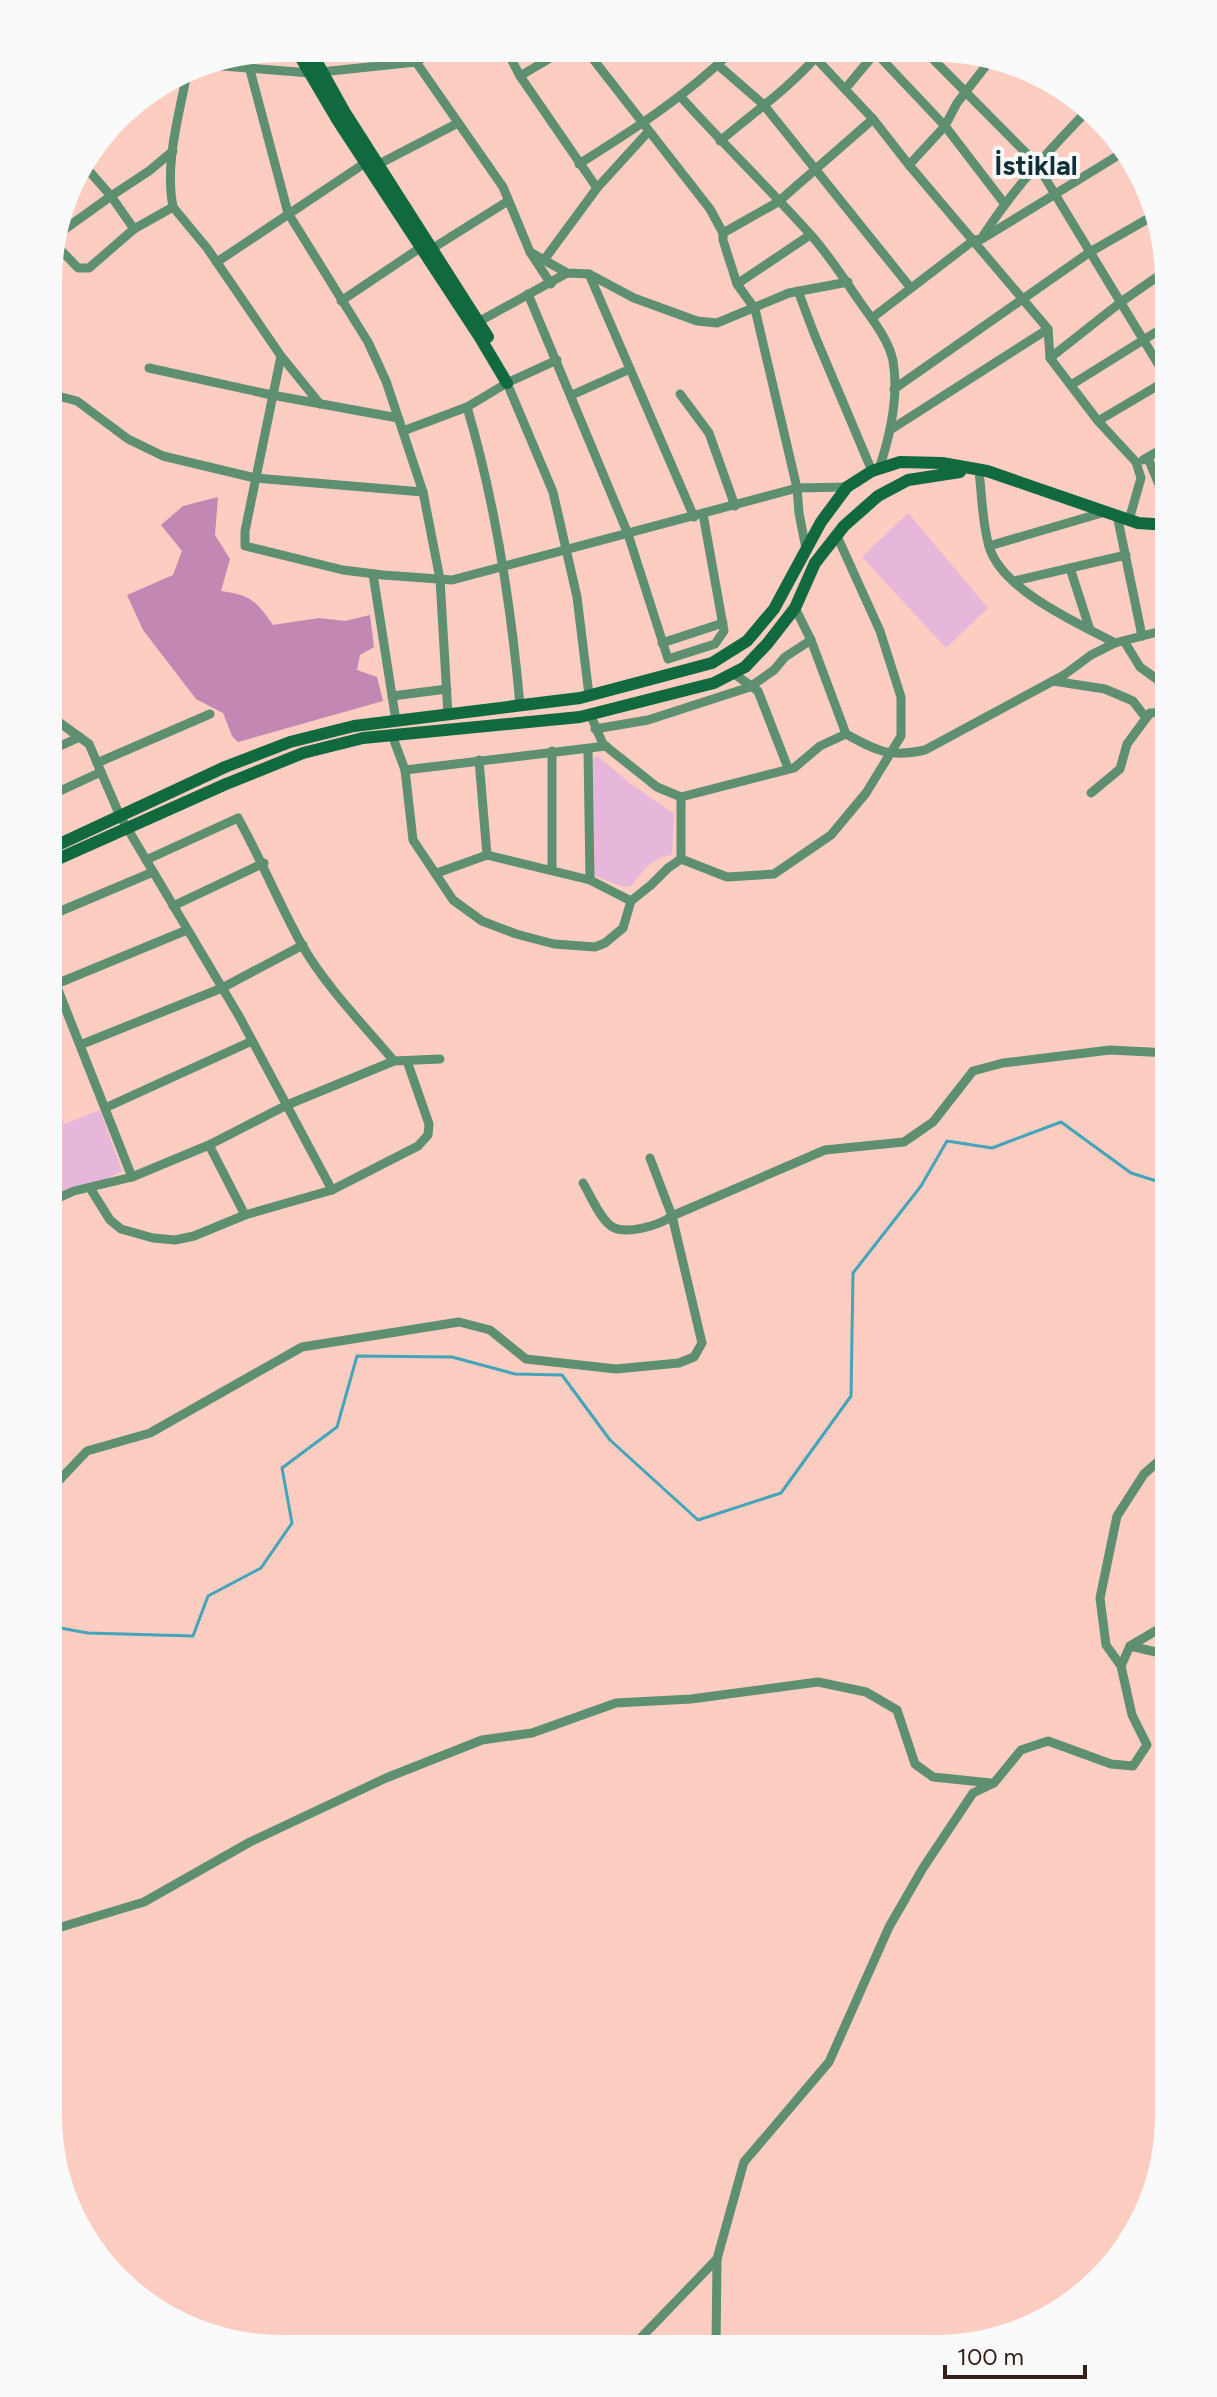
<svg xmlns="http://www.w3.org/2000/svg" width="1217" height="2397" viewBox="0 0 1217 2397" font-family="Figtree,sans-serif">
  <rect width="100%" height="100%" fill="#fccdc0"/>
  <!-- green -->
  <g fill="#e6b7da">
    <path d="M908,513L988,608L946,648L862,557Z"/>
    <path d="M597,755L627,781L674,814L672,855C652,857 643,871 631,886L623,887L593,875V760Z"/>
    <path d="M49,1079L64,1124L100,1110L122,1171L49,1207Z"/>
  </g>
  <!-- forest -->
  <path fill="#c387b4" d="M218,497L215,535L230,559L221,591C251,595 256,601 273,625L319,618L345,621L370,615L374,647L360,655L357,670L377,677L383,701L238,742L232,736L223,713L196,699L143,630L127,595L173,575L182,551L161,525L183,506Z"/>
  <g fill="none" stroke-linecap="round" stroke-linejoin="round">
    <!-- stream -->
    <path stroke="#44a4ba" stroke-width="3" d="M49,1626L88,1633L193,1636L208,1596L261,1568L292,1523L282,1468L337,1427L357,1356L452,1357L515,1374L562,1375L610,1440L698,1520L781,1493L851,1396L853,1273L921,1186L947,1141L992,1148L1061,1122L1131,1173L1169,1185"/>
    <!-- street -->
    <g stroke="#5e8f70" stroke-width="9">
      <path d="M506,49L520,76L597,188"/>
      <path d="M586,50L710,209L723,233V240L737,284L755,309L797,488L799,513L806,549"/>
      <path d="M809,51L873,119L909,165L1048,329L1050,358L1098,421L1136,462L1141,478L1129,520"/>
      <path d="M875,52L945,126L1004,203"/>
      <path d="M926,52L1036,163L1169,382"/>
      <path d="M416,62L503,187L530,252L551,284"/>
      <path d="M198,64L310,73"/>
      <path d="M718,65L763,104L910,287"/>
      <path d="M250,70L288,213L368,342L386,381L423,492L440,579L448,715"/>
      <path d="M321,72L416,62L437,49"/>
      <path d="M520,76L564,50"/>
      <path d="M845,89L876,52"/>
      <path d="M680,96C722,143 768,187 810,234C829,255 844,279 860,302C872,319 889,340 893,361C899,395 890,436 879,469"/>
      <path d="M720,141C753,113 788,89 816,57"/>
      <path d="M83,164L111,196L149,171L173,151"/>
      <path d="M379,164L458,123"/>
      <path d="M579,164C633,130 686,96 732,51"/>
      <path d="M909,165L945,126L957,103L992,58"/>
      <path d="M1150,196L1158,211"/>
      <path d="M173,207C164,163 180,112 188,68"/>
      <path d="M723,233L778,202L873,119"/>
      <path d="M983,236C1014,188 1051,148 1091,107"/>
      <path d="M54,237L111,196L134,229L173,207L207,248L281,356L320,404"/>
      <path d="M53,242L78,268H89L134,229"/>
      <path d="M433,248L508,201"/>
      <path d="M530,252L567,273L589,274L634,298L697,321L717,323L789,293L848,282"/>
      <path d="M544,260L597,188L648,132"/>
      <path d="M217,262L365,163"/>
      <path d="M589,274L694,517"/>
      <path d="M737,284L810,235"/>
      <path d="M798,291L815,336L872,471"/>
      <path d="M528,294L628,534L668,659L715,644L724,631L703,514"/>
      <path d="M341,301L420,248"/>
      <path d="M872,318L974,240L982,239L1122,153"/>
      <path d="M480,321L567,273"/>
      <path d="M281,356L245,531V546L343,570L383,575L452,580L797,488L847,487"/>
      <path d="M1050,358L1121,302L1167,270"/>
      <path d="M149,368L272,395L398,418"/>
      <path d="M507,383L553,492L577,597L589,695"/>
      <path d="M1071,385L1169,324"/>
      <path d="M894,389L1090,252L1158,213"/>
      <path d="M50,394L77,401L128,439L163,456L255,478L423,492"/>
      <path d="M680,394L709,433L735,506"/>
      <path d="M572,395L630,369"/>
      <path d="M467,407C496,505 511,604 520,705"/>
      <path d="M1098,421L1169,379"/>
      <path d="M890,430L1048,329"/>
      <path d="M403,431L467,407L507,383L557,360"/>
      <path d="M1148,458L1169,509"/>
      <path d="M1143,460L1169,445"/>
      <path d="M979,471C982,495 982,523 989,546C1001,590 1078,623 1115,643"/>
      <path d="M1117,515L1142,636"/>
      <path d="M989,546L1105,512"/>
      <path d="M1070,568L1090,630"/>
      <path d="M373,574L396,721"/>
      <path d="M1014,581L1126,555"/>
      <path d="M795,608L811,640L846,734C877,751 889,758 925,750L1064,675L1091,655L1115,643L1169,629"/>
      <path d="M1124,641L1140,667L1169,688"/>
      <path d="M662,643L723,623"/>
      <path d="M733,673L758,691L788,768"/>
      <path d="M1053,681L1105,689L1133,701L1146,718"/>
      <path d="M392,696L447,689"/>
      <path d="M590,714L603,744L657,787L681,797L794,768L820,746L846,734"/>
      <path d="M49,715L89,744L120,816L239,1016L332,1190"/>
      <path d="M595,729L648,720L750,687L774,670L785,657L811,640"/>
      <path d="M392,735L405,770L413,840L453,900L482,921L516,934L554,944L595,947L605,943L623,928L631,901L651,885L668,868L681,859L727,877L774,874L831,835L866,793L901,736V697L880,631L837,536"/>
      <path d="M588,749L590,880"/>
      <path d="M49,751L80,737"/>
      <path d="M479,760L487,855"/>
      <path d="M97,763L210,714"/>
      <path d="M405,770L606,746"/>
      <path d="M1091,793L1120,769L1127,744L1150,713L1169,712"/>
      <path d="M49,796L101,772"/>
      <path d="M681,859V797"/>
      <path d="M146,860L238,818C261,859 279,904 302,945C326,987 363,1024 394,1061"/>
      <path d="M552,870V751"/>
      <path d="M437,873L487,855L590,880L631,901"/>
      <path d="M173,906L264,863"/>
      <path d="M49,916L153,872"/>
      <path d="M49,967L132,1177"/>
      <path d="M49,987L187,930"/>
      <path d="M80,1045L222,988L303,945"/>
      <path d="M105,1108L252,1041"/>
      <path d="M209,1145L245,1215"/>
      <path d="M583,1183C591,1196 599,1217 611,1226C625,1236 660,1225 672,1216L825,1150L904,1142L933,1122L973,1071L1003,1063L1110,1050L1169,1053"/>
      <path d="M90,1188L110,1220L121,1229L153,1238L175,1240L194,1236L245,1215L332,1190L418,1146L428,1135L429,1124L407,1061"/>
      <path d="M49,1202L74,1191L132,1177L209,1145L287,1105L394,1061L440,1059"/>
      <path d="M49,1491L87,1451L150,1433L302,1347L459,1322L490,1330L526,1359L616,1369L679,1363L694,1357L702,1343L672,1216L650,1158"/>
      <path d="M1130,1646L1169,1655"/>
      <path d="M1121,1666L1130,1646L1169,1623"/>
      <path d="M48,1931L144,1902L250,1842L386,1778L482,1740L532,1733L616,1703L691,1699L818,1682L866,1692L897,1710L915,1764L933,1777L991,1783"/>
      <path d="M631,2348L717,2259"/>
      <path d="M716,2348L717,2259L744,2162L829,2062L889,1927L923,1868L973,1793L994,1783L1021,1750L1048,1741L1111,1764L1133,1766L1147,1745L1132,1715L1121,1666L1106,1645L1100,1598L1117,1516L1144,1474L1169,1452"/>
    </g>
    <!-- secondary -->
    <g stroke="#10693f" stroke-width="12">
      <path d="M295,48L338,121L479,336L507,383"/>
      <path d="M309,48L344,111L488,337"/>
      <path d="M49,849L225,767L290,742L354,726L580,698L712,663L747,641L774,609L821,522L847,487L872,471L900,462L942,463L987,471L1138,523L1169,525"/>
      <path d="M49,863L226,784L303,753L363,738L580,717L714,683L745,667L767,644L795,608L815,563L844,526L878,496L908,480L960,472"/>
    </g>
  </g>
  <g text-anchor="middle" stroke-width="8" stroke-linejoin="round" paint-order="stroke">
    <!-- district labels -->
    <g font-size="28" font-weight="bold" fill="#0f3038" stroke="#fafafa">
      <text x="1036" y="175">İstiklal</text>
    </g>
  </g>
  <!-- crop -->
  <path d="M0 0H1217V2397H0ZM281 62H936A219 219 0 0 1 1155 281V2116A219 219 0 0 1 936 2335H281A219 219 0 0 1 62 2116V281A219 219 0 0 1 281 62Z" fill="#fafafa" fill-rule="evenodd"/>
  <!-- scale -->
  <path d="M945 2365v12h140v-12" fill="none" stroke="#331e18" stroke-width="4"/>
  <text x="957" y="2365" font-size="24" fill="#331e18" stroke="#fafafa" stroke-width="6" paint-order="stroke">100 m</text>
</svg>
